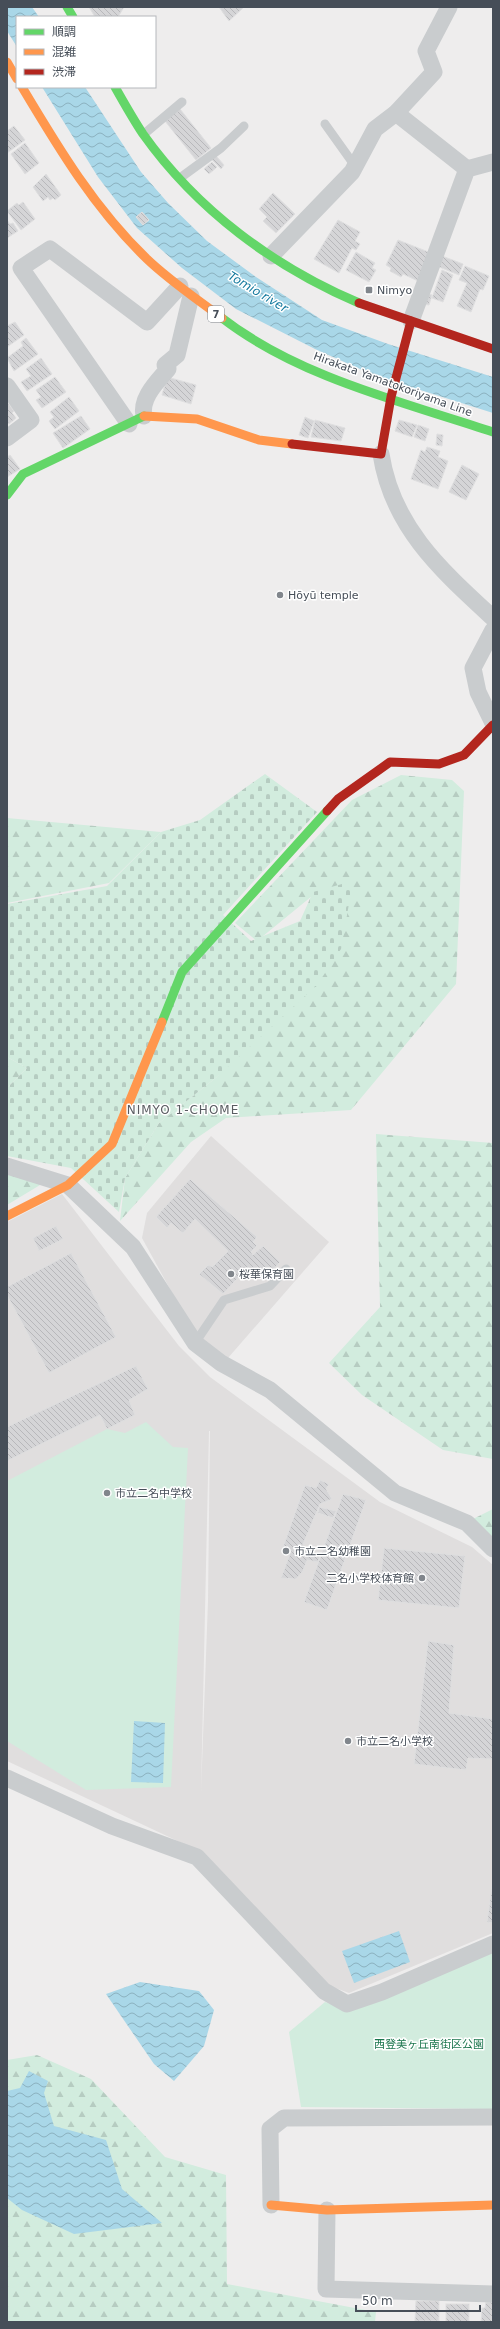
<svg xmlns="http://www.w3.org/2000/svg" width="500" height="2329" viewBox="0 0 500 2329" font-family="'DejaVu Sans','Noto Sans JP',sans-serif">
  <defs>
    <pattern id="forest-firs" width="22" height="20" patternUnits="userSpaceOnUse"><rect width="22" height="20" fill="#d2ecde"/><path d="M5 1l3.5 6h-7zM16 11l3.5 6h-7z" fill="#b6ccc1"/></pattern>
    <pattern id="cemetery-stones" width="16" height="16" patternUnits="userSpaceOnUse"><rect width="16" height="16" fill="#d2ecde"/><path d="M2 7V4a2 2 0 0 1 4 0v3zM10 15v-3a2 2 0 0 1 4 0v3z" fill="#b6ccc1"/></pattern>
    <pattern id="water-waves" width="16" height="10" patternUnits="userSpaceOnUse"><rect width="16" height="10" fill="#a9d7e8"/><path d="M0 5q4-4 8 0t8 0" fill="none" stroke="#8bb1bf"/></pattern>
    <pattern id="building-back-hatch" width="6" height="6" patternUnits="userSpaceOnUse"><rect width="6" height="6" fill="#d5d5d7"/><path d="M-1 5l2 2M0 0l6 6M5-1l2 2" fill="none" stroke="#b8b8bb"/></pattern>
  </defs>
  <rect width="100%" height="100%" fill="#eeeded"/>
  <!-- education -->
  <g fill="#e0dede" fill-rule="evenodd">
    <path d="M211,1136L329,1242L228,1358L198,1340L142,1238L147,1213Z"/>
    <path d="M62,1194L179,1346L210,1377L380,1502L472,1547L493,1565V1933L349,1993L330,1986L199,1851L7,1761V1222ZM210,1431L208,1601L201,1792L209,1431Z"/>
  </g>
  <!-- forest -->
  <g fill="url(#forest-firs)">
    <path d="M401,775L452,780L464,791L456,984L351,1110L226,1118L191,1142L120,1221L125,1178L159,1123L218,1076L317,892L257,941L235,923L352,800Z"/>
    <path d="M7,818L161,832L109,883L7,903Z"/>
    <path d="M7,1057L27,1068L7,1088Z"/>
    <path d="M376,1134L493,1143V1459L443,1450L362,1395L329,1363L380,1307Z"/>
    <path d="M7,1173L45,1182L7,1205Z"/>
    <path d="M493,1509V1543L469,1521Z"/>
    <path d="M37,2055L91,2079L165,2157L226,2175L227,2284L376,2312L375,2322H7V2060Z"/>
  </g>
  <!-- cemetery -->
  <path fill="url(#cemetery-stones)" d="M265,774L317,812L223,915L251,941L300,921L313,892L353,881L341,949L317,985L218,1076L159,1123L125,1178L119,1212L71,1168L7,1156V1088L27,1068L7,1057V904L107,886L161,832L200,820Z"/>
  <!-- park -->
  <g fill="#d2ecde">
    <path d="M146,1422L173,1447L188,1448L171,1787L86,1790L7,1741V1481L107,1429L125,1433Z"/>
    <path d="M493,1949V2109L301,2107L289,2032L325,2002L347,2010Z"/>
  </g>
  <!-- water -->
  <g fill="url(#water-waves)">
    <path d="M7,7H32L39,17H17V47L7,31Z"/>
    <path d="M42,87H85L141,172L168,203L207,241L256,277L322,320L388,344L493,377V413L376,376L315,349L236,309L182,268L137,228L98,177Z"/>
    <path d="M134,1721L165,1723L163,1783L131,1782Z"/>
    <path d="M399,1931L410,1962L354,1983L342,1951Z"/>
    <path d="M140,1982L199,1991L214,2010L204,2046L174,2081L154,2064L106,1994Z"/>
    <path d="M29,2071L48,2081L44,2093L54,2126L106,2140L122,2189L162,2223L74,2234L22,2210L7,2198V2091L20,2088Z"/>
  </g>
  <!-- building -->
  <g fill="url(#building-back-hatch)" stroke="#dfdfe0">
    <path d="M89,7H124L118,17H95Z"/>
    <path d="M219,7H244L229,21Z"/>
    <path d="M180,109L211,148L196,160L165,121Z"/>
    <path d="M14,126L25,140L7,153V131Z"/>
    <path d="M25,143L39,163L25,174L11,154Z"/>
    <path d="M216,156L224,165L221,169L212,160Z"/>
    <path d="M212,162L217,167L209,174L204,169Z"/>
    <path d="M46,174L61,195L55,200L53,198L50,200L48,197L43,201L33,187Z"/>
    <path d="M273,193L295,214L276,233L263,221L267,217L259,209Z"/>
    <path d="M23,202L35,219L21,230L7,211L17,203L19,205Z"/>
    <path d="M142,212L149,220L143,225L136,217Z"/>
    <path d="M7,220L10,224L13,223L18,231L7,238Z"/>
    <path d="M338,220L360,232L355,241L360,244L356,250L352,248L339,273L314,259Z"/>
    <path d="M398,240L431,253L418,281L403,274L401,277L390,271L391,268L386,265Z"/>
    <path d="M356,252L375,263L372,268L376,270L369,282L346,270Z"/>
    <path d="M442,256L463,264L459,275L437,266Z"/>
    <path d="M465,266L489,276L483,290L480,289L471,312L457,306L467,283L459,280Z"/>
    <path d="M442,270L453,275L443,302L432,298Z"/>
    <path d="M425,293L432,295L429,305L422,304Z"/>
    <path d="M15,322L24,335L7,347V326Z"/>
    <path d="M26,338L38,354L14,371L7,358L23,346L21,342Z"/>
    <path d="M41,358L52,374L27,391L21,382L31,376L26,369Z"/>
    <path d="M55,377L66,392L42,408L36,400L41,397L36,390Z"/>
    <path d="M167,377L196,385L191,404L162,395Z"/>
    <path d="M69,397L79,411L55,429L49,421L54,417L50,412Z"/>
    <path d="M7,402L14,411L12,413L16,418L9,424L7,421Z"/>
    <path d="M81,416L90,429L63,448L53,433Z"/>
    <path d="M305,417L314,421L308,438L299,435Z"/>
    <path d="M315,420L345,428L341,441L311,437Z"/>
    <path d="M399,420L417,425L412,437L395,431Z"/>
    <path d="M418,425L429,429L425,441L414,437Z"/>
    <path d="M437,434L443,435L442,446L436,445Z"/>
    <path d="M427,447L440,451L438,457L448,461L438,489L411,479L421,450L425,452Z"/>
    <path d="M10,455L20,469L7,477V457Z"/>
    <path d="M462,465L479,474L466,500L449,492Z"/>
    <path d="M190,1179L257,1237L253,1242L257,1246L251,1252L253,1255L263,1246L280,1262L263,1281L248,1267L223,1294L199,1274L208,1265L212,1267L228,1251L195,1219L183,1233L171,1223L167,1228L156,1217Z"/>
    <path d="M56,1226L63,1239L39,1251L33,1238Z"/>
    <path d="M71,1253L116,1337L49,1373L7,1295V1287Z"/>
    <path d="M136,1366L148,1389L129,1400L135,1415L107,1429L100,1415L7,1461V1427Z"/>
    <path d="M320,1480L329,1484L326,1489L332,1499L320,1504L301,1549L320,1556L318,1562L307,1560L303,1571L296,1579L281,1578L291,1551L282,1550L305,1485L316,1488Z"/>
    <path d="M343,1494L366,1500L327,1610L304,1602Z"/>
    <path d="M319,1507L336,1511L333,1518L318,1513Z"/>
    <path d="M384,1548L465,1556L459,1608L378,1600Z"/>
    <path d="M428,1641L454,1645L449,1713L493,1719V1759L468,1758L466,1770L414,1764Z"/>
    <path d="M492,1885H493V1923L487,1922Z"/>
    <path d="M416,2301H439V2321H415Z"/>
    <path d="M486,2302H493V2322H481L482,2308H485Z"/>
    <rect x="446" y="2304" width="23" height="18"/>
  </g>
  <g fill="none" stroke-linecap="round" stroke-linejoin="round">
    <!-- lane -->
    <g stroke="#c9ccce" stroke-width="9">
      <path d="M325,124L355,166"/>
      <path d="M144,134L182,102"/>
      <path d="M180,178L221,148L244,126"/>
      <path d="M195,1343L224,1300L270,1286L286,1269"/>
    </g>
    <!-- street -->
    <g stroke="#c9ccce" stroke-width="17">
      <path d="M396,113L467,169"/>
      <path d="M271,256L352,172L375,129L396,113L434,72L426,51L449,7"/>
      <path d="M411,321L467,169L493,162"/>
      <path d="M7,386L31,420L7,438"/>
      <path d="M144,416C140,398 157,382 168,369L165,365L177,355L191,296"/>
      <path d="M129,424L21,268L50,249L147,322L180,286"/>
      <path d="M381,454C392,527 442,571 493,618"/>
      <path d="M493,630L473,668L478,692L493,723"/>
      <path d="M7,1166L68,1185L133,1247L195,1343L221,1363L270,1390L395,1493L467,1523L493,1549"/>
      <path d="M7,1778L112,1826L197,1857L324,1991L347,2004L382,1992L493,1944"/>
      <path d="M271,2205L270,2129L284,2118L493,2117"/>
      <path d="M327,2210L326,2289L493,2294"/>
    </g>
    <!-- fast -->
    <g stroke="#63d668" stroke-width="9">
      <path d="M67,7L73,17"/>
      <path d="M115,87C124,103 133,119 143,134C197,210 274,267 359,303"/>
      <path d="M222,318C298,377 403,402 493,432"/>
      <path d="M7,495L23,474L144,416"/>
      <path d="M162,1022L182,972L327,811"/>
    </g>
    <!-- slow -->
    <g stroke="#ff974d" stroke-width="9">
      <path d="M7,62L17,79"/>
      <path d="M22,87C59,149 95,209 147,259C170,281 197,299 222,318"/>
      <path d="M144,416L197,419L259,440L292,444"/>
      <path d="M7,1216L68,1185L112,1144L162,1022"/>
      <path d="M271,2205L327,2210L493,2205"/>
    </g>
    <!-- jam -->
    <g stroke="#b3261e" stroke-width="9">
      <path d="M359,303L493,349"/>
      <path d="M292,444L381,454L391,397L411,321"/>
      <path d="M327,811L338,799L390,762L439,764L464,755L493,725"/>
    </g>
  </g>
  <!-- markers -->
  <g fill="#81868c" stroke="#fff" stroke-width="1.5">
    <rect x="365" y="286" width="8" height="8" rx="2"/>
    <circle cx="280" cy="595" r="4"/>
    <circle cx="231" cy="1274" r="4"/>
    <circle cx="107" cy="1493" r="4"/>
    <circle cx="286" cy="1551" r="4"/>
    <circle cx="422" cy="1578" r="4"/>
    <circle cx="348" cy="1741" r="4"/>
  </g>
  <g text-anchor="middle" stroke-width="3" stroke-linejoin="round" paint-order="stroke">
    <!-- shield labels -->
    <rect fill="#fff" stroke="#7e838a" stroke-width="1" x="208" y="306" width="16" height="16" rx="3"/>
    <g font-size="10" font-weight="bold" fill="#464e58">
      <text x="216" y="318">7</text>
    </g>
    <!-- poi labels -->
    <g font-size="11" fill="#464e58" stroke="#fff" text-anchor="start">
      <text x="377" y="294">Nimyo</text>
      <text x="288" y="599">Hōyū temple</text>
      <text x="239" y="1278">桜華保育園</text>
      <text x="115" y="1497">市立二名中学校</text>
      <text x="294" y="1555">市立二名幼稚園</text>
      <text x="414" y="1582" text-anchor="end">二名小学校体育館</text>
      <text x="356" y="1745">市立二名小学校</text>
    </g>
    <!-- street labels -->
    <g font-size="11" fill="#464e58" stroke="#fff">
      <text transform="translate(393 384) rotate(20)" y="4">Hirakata Yamatokoriyama Line</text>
    </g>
    <!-- park labels -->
    <g font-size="11" fill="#1b754d" stroke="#fff">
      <text x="429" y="2048">西登美ヶ丘南街区公園</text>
    </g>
    <!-- water labels -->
    <g font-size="12" font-style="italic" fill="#13799e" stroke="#fff">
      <text transform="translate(258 292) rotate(31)" y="4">Tomio river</text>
    </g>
    <!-- neighbourhood labels -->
    <g font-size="12" letter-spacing="1" fill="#595c61" stroke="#fff">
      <text x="183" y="1114">NIMYO 1-CHOME</text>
    </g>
  </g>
  <!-- border -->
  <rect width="500" height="2329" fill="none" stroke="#464e58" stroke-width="16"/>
  <!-- legend -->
  <rect x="16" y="16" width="140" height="72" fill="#ffffff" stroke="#b5b8bc"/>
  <rect x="24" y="29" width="20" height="6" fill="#63d668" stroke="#b5b8bc"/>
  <text x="52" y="36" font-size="12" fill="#464e58">順調</text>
  <rect x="24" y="49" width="20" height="6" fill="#ff974d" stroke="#b5b8bc"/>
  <text x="52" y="56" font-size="12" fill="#464e58">混雑</text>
  <rect x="24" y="69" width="20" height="6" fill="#b3261e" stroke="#b5b8bc"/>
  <text x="52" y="76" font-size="12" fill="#464e58">渋滞</text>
  <!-- scale -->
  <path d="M356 2305v6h124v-6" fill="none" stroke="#464e58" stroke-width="2"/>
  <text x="362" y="2305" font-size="12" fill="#464e58" stroke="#ffffff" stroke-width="3" paint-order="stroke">50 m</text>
</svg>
